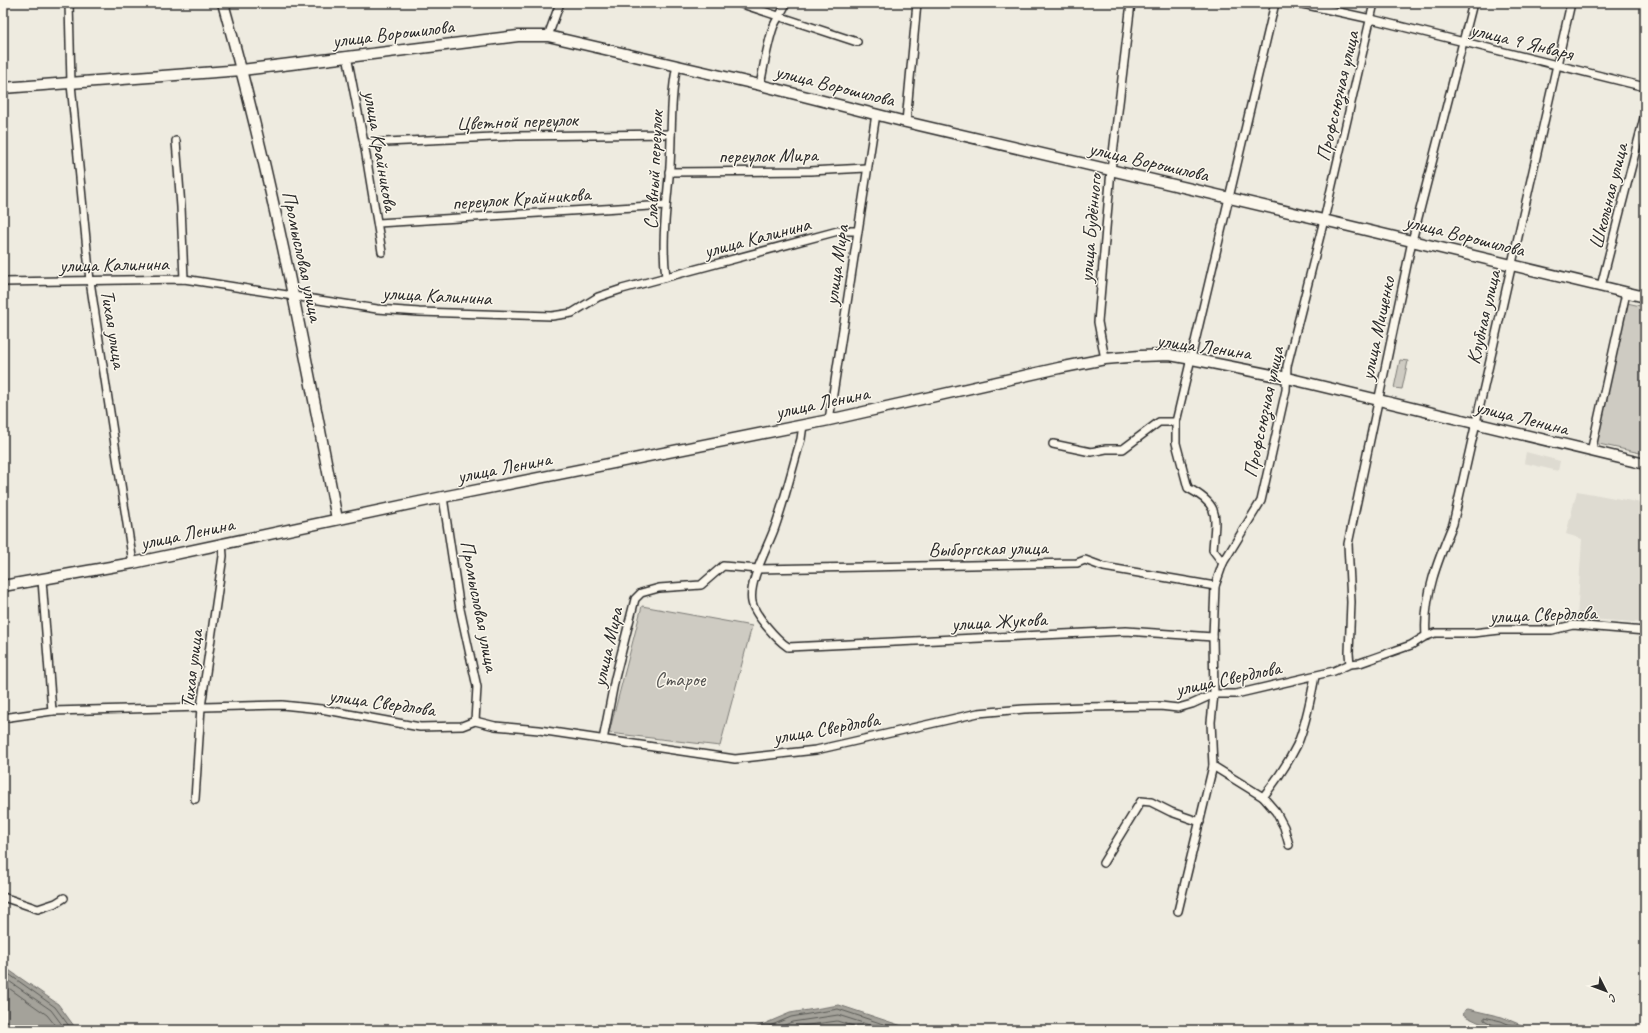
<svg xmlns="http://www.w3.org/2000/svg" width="1648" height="1033" viewBox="0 0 1648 1033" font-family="Caveat,sans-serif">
  <rect width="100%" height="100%" fill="#eeebe0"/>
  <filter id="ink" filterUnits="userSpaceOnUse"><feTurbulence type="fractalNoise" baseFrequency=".025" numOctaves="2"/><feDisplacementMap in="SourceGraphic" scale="8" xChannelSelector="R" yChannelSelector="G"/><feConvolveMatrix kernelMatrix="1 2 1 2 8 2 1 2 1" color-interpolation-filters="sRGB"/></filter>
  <g filter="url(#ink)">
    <!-- built -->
    <g fill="#dedbd1">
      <path d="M1526,452L1560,461L1558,471L1524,463Z"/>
      <path d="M1577,491L1642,503L1643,499L1645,500V623L1577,618L1582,539L1566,534Z"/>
    </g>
    <!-- green -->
    <g fill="#cecbc2" stroke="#7c7b76">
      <path d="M1627,303L1645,307V454L1594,443Z"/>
      <path d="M1400,360L1408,361L1402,389L1394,388Z"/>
      <path d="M642,606L752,626L720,746L609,733Z"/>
    </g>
    <!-- water -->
    <g fill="#a4a29a" stroke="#74726e">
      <path d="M3,966L58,1004L77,1030H3Z"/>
      <path d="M839,1005L914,1030H750L790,1013Z"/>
      <path d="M1468,1009L1502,1017L1526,1027L1558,1030H1495L1467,1017L1463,1014L1465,1010Z"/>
    </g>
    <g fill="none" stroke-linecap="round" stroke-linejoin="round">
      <!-- shore -->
      <g stroke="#5b5b57" stroke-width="1">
        <path d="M3,970L55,1007L72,1030"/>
        <path d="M3,977L51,1010L66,1030"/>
        <path d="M3,984L47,1015L59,1030"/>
        <path d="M760,1030L791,1017L838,1009L901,1030"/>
        <path d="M773,1030L792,1022L838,1015L885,1030"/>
        <path d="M788,1030L794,1027L837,1021L866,1030"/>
        <path d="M1496,1030L1495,1026L1484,1020V1017L1501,1021L1522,1030"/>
      </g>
      <defs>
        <g id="street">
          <path d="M69,3L71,84L90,281L133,563"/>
          <path d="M739,3L857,42"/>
          <path d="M1298,3L1371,19L1645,87"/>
          <path d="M548,36L560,3"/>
          <path d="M347,56L364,143L382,252"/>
          <path d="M760,85C764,66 767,46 773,28C776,19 783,12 786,3"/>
          <path d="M906,122L917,3"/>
          <path d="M176,141L181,207L184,279"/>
          <path d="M364,143L517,136L671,134"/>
          <path d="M669,172L810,171L866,168"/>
          <path d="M378,223L666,205"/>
          <path d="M666,277C661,240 667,203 670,166C672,133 670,98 677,65"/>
          <path d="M3,282L184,279L377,309L419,312L552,316L572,313L598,297L622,289L838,231H857"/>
          <path d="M1601,286L1645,114"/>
          <path d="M1105,359L1098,322L1111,170L1131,3"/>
          <path d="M829,420L876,114"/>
          <path d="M803,425L801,439C792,469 785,499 775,527C768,547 748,582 752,602C754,614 777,640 788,647L1126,631L1213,637"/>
          <path d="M1053,444L1091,452L1106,449H1123L1159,422H1176"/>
          <path d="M1591,452L1626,293"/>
          <path d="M443,497L460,609L477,687L475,721"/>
          <path d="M1223,563L1213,550C1215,516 1222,506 1188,488L1176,443V422L1275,3"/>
          <path d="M42,580L52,711"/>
          <path d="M1426,636C1423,596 1438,560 1453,524L1571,3"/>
          <path d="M1350,664L1349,653L1351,602L1348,544L1412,241L1473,3"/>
          <path d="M3,718L52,711L282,705L321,709L420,727L462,726L475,721L495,726L539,730L735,759L816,750L978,713L1024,709L1084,707L1160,706L1178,708L1192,704L1214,694H1236L1334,671L1350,664L1360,663L1411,645L1424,637L1435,633H1473L1500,630H1552L1573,625L1645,631"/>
          <path d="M603,740L615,678L635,599L641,593L659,588L701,585L723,566L758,569L1077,563L1085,560L1104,567L1215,586"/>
          <path d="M1213,766L1263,797L1276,812L1284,827L1289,845"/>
          <path d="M1263,797C1276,781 1288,763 1297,745C1306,725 1311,697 1315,676"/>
          <path d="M195,799L201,707L223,556L222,543"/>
          <path d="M1103,863L1141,801L1151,802L1171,812L1200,822"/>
          <path d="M3,897L38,909L56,903L64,898"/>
          <path d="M1178,911L1213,766L1211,722L1214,694L1213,637L1215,586L1223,563L1261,501L1286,390L1287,366L1324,220L1374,3"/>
        </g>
        <g id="secondary">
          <path d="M223,3C271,173 304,346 337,519"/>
          <path d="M3,88L242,70L518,36H548L760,85L906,122L1349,226L1645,297"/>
          <path d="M3,586L133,563L443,497L829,420L1059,368L1105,359L1140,356L1170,355L1192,359L1287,378L1645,464"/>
        </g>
      </defs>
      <!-- street casing -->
      <use href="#street" stroke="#2b2b2b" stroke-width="10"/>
      <!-- secondary casing -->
      <use href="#secondary" stroke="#2b2b2b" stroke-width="13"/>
      <!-- street -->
      <use href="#street" stroke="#fbf7ec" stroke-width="7"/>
      <!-- secondary -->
      <use href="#secondary" stroke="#fbf7ec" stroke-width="10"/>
    </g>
  </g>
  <g text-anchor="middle" stroke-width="3" stroke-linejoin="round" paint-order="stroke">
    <!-- street labels -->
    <g font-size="20" fill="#2b2b2b" stroke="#fbf7ec">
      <text transform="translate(393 33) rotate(-7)" y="7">улица Ворошилова</text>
      <text transform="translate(1522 41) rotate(14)" y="7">улица 9 Января</text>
      <text transform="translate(835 85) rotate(14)" y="7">улица Ворошилова</text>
      <text transform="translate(1337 96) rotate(-77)" y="7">Профсоюзная улица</text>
      <text transform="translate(517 121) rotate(-2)" y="7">Цветной переулок</text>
      <text transform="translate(381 151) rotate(80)" y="7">улица Крайникова</text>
      <text transform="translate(768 155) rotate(-1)" y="7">переулок Мира</text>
      <text transform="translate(1149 161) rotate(13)" y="7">улица Ворошилова</text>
      <text transform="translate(653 170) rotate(-87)" y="7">Славный переулок</text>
      <text transform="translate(1608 196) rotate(-76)" y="7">Школьная улица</text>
      <text transform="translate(521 198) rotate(-4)" y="7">переулок Крайникова</text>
      <text transform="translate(1090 228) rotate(-85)" y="7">улица Будённого</text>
      <text transform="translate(1465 235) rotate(14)" y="7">улица Ворошилова</text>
      <text transform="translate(757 237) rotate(-15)" y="7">улица Калинина</text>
      <text transform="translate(303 256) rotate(78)" y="7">Промысловая улица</text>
      <text transform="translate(114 264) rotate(-1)" y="7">улица Калинина</text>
      <text transform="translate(836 265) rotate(-82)" y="7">улица Мира</text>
      <text transform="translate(437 295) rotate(3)" y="7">улица Калинина</text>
      <text transform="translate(1483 317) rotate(-77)" y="7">Клубная улица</text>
      <text transform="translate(1377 328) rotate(-78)" y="7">улица Мищенко</text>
      <text transform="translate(114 329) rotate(81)" y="7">Тихая улица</text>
      <text transform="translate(1204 346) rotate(8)" y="7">улица Ленина</text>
      <text transform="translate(822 402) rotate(-12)" y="7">улица Ленина</text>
      <text transform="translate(1263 412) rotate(-78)" y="7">Профсоюзная улица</text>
      <text transform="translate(1522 417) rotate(14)" y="7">улица Ленина</text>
      <text transform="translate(504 467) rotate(-11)" y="7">улица Ленина</text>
      <text transform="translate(187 533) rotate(-12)" y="7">улица Ленина</text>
      <text transform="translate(988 548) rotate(-1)" y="7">Выборгская улица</text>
      <text transform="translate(480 606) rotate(79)" y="7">Промысловая улица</text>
      <text transform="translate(1543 614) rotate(-2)" y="7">улица Свердлова</text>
      <text transform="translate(999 621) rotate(-3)" y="7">улица Жукова</text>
      <text transform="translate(607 647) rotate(-77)" y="7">улица Мира</text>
      <text transform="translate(191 669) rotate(-83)" y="7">Тихая улица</text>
      <text transform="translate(1228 678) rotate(-12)" y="7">улица Свердлова</text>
      <text transform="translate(382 702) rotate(8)" y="7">улица Свердлова</text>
      <text transform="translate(826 728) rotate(-10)" y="7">улица Свердлова</text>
    </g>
    <!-- park labels -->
    <g font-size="20" fill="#545351" stroke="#fbf7ec">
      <text x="680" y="686">Старое</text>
    </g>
  </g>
  <!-- margin -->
  <rect width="1648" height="1033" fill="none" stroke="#fbf7ec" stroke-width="16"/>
  <rect x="8" y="8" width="1632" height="1017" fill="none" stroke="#2b2b2b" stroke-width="1.5" filter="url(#ink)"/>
  <!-- north arrow -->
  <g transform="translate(1606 991) rotate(132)" stroke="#fbf7ec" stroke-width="3" paint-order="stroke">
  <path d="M0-3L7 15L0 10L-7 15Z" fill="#2b2b2b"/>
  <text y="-6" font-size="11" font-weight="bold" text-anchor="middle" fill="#2b2b2b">С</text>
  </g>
</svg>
